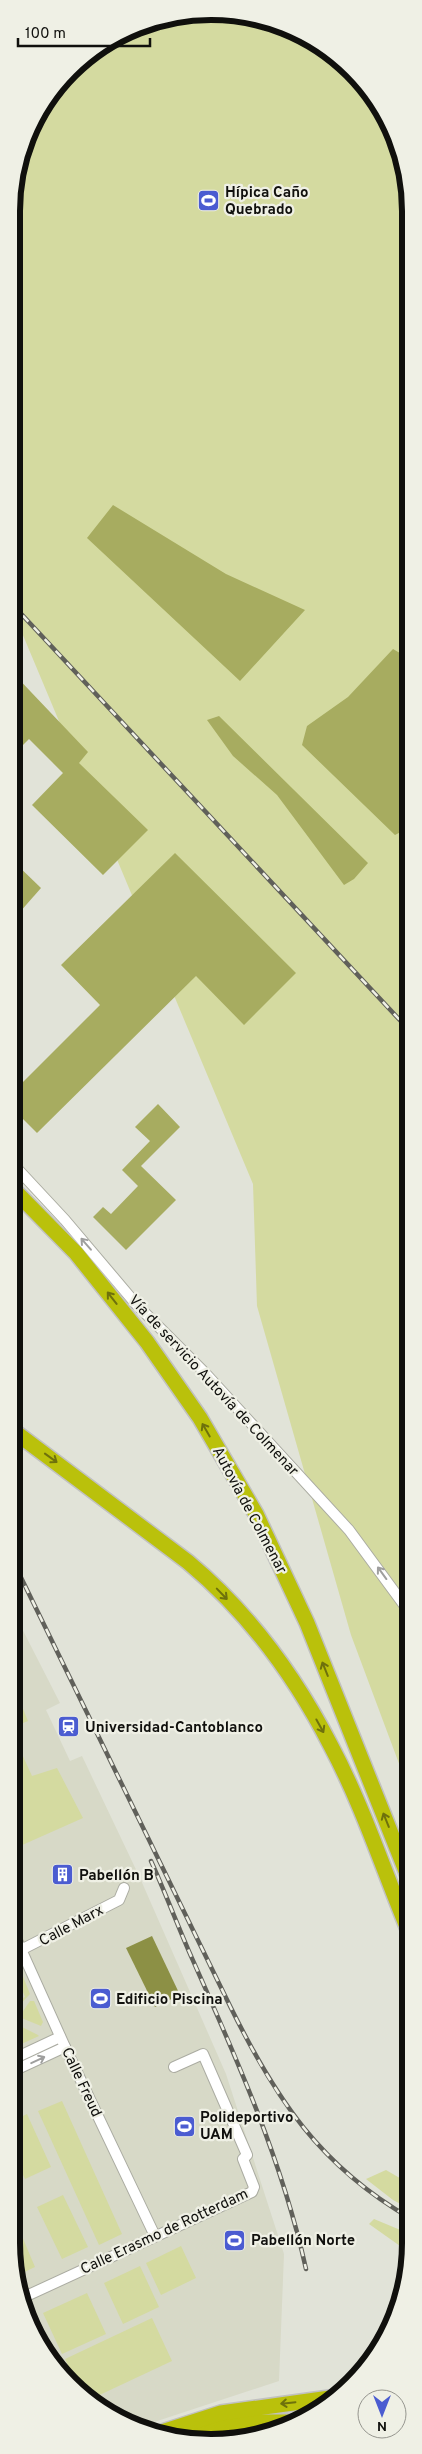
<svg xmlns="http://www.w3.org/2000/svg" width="422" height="2454" viewBox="0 0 422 2454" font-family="Overpass,sans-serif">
  <rect width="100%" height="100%" fill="#e1e3d8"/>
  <!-- built -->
  <path fill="#d7d9c7" d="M11,1607L60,1703L46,1710L70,1761L82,1756L140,1878L226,2074L284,2254L279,2381L136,2428L70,2384L26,2319L11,2243Z"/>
  <!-- green -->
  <g fill="#d4daa0">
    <path d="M224,12L288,27L352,70L390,123L410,198V1793L351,1635L257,1306L253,1184L12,609V198L32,122L80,61L147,22Z"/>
    <path d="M21,1704L28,1721L11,1728V1709Z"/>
    <path d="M11,1730L32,1776L57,1768L83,1818L11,1850Z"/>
    <path d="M11,1964H18L30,1994L11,2014V2003L25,1997L21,1987L11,1990V1982L16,1980L11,1972Z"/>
    <path d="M30,2001H34L43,2022L41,2026L19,2017Z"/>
    <path d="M16,2024L38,2035L39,2036L17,2046C11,2040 12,2032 16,2024Z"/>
    <path d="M62,2101L122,2234L99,2245L38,2111Z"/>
    <path d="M27,2114L51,2167L25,2179L11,2150V2122Z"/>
    <path d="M386,2170L410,2184V2209L393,2200L366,2179Z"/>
    <path d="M63,2195L88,2247L62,2259L37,2207Z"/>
    <path d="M374,2219L410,2234V2253L369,2224Z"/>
    <path d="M16,2222L35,2267L18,2275L11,2243V2224Z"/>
    <path d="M181,2246L196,2278L161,2295L146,2263Z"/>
    <path d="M140,2266L159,2307L123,2324L104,2283Z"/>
    <path d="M87,2293L106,2334L62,2354L43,2313Z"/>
    <path d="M152,2318L172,2361L91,2399L80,2391L65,2359Z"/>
  </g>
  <!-- forest -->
  <g fill="#a7ac60">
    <path d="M113,505L226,574L305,610L240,681L87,538Z"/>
    <path d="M393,649L410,659V827L395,835L302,745L307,726L348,697Z"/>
    <path d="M12,672L88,752L79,763L148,830L103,875L32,805L63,773L29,739L12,756Z"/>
    <path d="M219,716L368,863L354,879L344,885L277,795L233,756L207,720Z"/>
    <path d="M175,853L296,973L244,1025L196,976L37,1133L12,1108V1093L100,1005L61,965Z"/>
    <path d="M12,860L41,888L12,921Z"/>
    <path d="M158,1104L180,1127L141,1166L176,1200L126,1250L93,1217L103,1207L111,1214L138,1186L122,1170L150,1141L135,1127Z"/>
  </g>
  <!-- water -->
  <path fill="#8c9045" d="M152,1936L180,1995L155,2007L126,1948Z"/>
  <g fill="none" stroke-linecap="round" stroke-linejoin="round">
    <defs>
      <g id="minor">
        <path d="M11,1162L65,1220L136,1304L205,1373L349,1530L410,1613"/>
        <path d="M11,1927L65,2047L155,2236"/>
        <path d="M11,1955L119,1900L124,1888"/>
        <path d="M11,2060L60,2037"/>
        <path d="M11,2072L65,2047"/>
        <path d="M22,2298L252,2192L254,2187L243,2159L247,2155L203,2054L174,2067"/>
      </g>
      <g id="highway">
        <path d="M11,1187L76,1253L147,1342L200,1418L256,1514L307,1623L410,1881"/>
        <path d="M11,1429L188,1562C248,1612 295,1676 331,1746C363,1806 384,1872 410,1934"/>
        <path d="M194,2428L249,2422H293"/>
        <path d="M159,2433L221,2413L337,2397"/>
      </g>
    </defs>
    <!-- minor casing -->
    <use href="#minor" stroke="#abaca2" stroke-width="12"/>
    <!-- highway casing -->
    <use href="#highway" stroke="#c1c1c0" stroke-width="18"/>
    <!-- minor -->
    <use href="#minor" stroke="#fff" stroke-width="10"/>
    <!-- highway -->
    <use href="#highway" stroke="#bac10b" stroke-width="15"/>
    <defs>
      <g id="rail">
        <path d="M12,604L410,1031"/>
        <path d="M11,1557L231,2008C276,2099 320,2166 410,2218"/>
        <path d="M151,1861C165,1892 177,1924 191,1956C236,2057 282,2160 306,2269"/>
      </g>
    </defs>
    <!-- rail casing -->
    <use href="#rail" stroke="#60605a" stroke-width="4.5"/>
    <!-- rail -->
    <use href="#rail" stroke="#eff0e5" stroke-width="2.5" stroke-dasharray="8" stroke-linecap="butt"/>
  </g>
  <!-- one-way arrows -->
  <defs><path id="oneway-shaft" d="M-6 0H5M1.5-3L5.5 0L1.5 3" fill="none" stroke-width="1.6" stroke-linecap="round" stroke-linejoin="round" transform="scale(1.25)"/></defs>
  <g stroke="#9f9f9e">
    <use href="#oneway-shaft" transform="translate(86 1244) rotate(-131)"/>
    <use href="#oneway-shaft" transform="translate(382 1573) rotate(-126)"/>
    <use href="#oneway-shaft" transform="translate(38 2060) rotate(-25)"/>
  </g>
  <g stroke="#6e710c">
    <use href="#oneway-shaft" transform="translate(112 1298) rotate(-128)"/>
    <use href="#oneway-shaft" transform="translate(206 1430) rotate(-120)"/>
    <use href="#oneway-shaft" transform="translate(51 1458) rotate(36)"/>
    <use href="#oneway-shaft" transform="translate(222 1594) rotate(46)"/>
    <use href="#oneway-shaft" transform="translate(325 1669) rotate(-112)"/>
    <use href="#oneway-shaft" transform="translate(320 1726) rotate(61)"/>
    <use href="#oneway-shaft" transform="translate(386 1820) rotate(-112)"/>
    <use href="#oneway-shaft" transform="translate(288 2403) rotate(174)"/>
  </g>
  <!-- icons -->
  <defs>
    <symbol id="stadium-square" viewBox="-11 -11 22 22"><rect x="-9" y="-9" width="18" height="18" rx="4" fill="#4b5cd1" stroke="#eff0e5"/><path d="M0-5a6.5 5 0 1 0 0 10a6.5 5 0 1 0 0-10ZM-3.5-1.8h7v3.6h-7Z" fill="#fff"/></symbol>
    <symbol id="station-square" viewBox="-11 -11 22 22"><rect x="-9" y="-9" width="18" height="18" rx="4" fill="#4b5cd1" stroke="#eff0e5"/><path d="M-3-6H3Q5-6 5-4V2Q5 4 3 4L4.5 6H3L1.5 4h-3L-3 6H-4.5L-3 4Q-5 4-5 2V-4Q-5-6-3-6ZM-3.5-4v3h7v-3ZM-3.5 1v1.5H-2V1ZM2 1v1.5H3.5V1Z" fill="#fff"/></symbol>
    <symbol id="building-square" viewBox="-11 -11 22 22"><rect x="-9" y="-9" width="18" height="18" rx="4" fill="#4b5cd1" stroke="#eff0e5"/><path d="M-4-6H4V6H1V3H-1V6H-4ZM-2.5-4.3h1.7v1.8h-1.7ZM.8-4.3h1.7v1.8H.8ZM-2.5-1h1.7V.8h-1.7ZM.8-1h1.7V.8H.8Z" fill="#fff"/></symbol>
  </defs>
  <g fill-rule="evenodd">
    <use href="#stadium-square" x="196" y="188" width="25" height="25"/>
    <use href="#station-square" x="56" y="1714" width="25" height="25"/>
    <use href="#building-square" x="50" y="1862" width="25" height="25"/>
    <use href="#stadium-square" x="88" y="1986" width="25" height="25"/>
    <use href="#stadium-square" x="172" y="2114" width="25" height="25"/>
    <use href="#stadium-square" x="222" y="2228" width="25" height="25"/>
  </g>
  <g text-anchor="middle" stroke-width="4.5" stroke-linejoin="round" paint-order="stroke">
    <!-- poi labels -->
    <g font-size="15" font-weight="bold" fill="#10100d" stroke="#eff0e5" text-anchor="start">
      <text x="225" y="197">Hípica Caño<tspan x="225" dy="17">Quebrado</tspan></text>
      <text x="85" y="1732">Universidad-Cantoblanco</text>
      <text x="79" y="1880">Pabellón B</text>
      <text x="116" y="2004">Edificio Piscina</text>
      <text x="200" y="2122">Polideportivo<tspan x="200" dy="17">UAM</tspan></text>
      <text x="251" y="2245">Pabellón Norte</text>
    </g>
    <!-- street labels -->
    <g font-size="15" fill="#10100d" stroke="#eff0e5">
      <text transform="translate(214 1385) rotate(47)" y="5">Vía de servicio Autovía de Colmenar</text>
      <text transform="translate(250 1510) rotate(62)" y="5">Autovía de Colmenar</text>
      <text transform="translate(71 1925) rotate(-28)" y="5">Calle Marx</text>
      <text transform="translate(82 2082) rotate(65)" y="5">Calle Freud</text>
      <text transform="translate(164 2231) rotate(-25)" y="5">Calle Erasmo de Rotterdam</text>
    </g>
  </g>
  <!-- crop -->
  <path d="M0 0H422V2454H0ZM211 20H211A191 191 0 0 1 402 211V2243A191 191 0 0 1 211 2434H211A191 191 0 0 1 20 2243V211A191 191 0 0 1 211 20Z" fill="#eff0e5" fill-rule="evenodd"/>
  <path fill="none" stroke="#10100d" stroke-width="6" d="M211 20H211A191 191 0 0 1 402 211V2243A191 191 0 0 1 211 2434H211A191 191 0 0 1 20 2243V211A191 191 0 0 1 211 20Z"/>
  <!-- north arrow -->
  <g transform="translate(382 2414) rotate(180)"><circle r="24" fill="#eff0e5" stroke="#96968f"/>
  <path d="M0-4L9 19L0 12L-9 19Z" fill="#4b5cd1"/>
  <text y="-8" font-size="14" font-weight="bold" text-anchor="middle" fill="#10100d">N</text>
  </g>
  <!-- scale -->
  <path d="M18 38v8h132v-8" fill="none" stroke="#10100d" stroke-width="2.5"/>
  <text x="25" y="38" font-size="15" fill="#10100d" stroke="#eff0e5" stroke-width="4" paint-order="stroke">100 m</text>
</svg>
